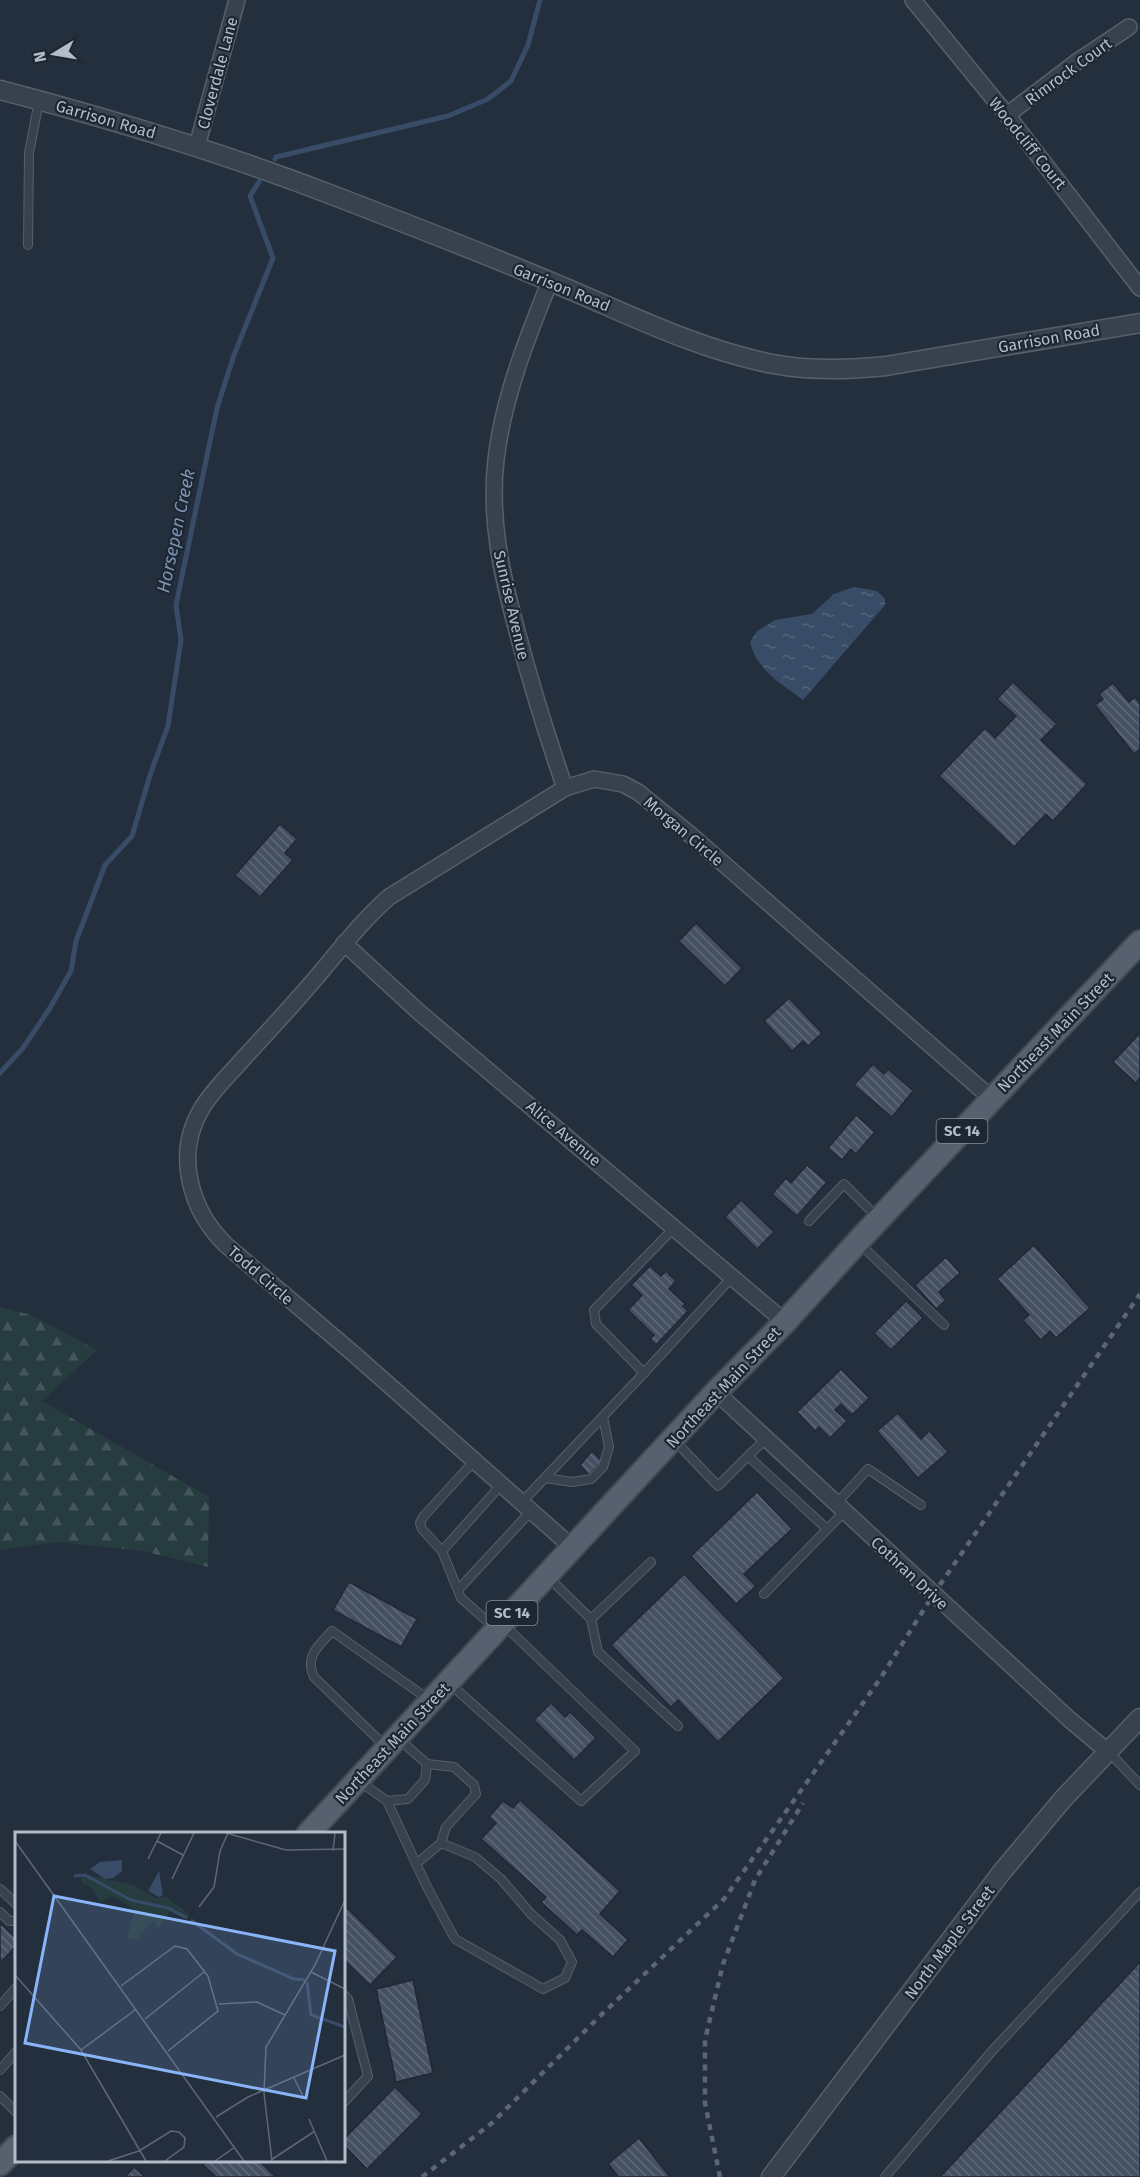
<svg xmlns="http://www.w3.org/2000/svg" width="1140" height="2177" viewBox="0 0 1140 2177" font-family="'Fira Sans',sans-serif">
  <defs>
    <pattern id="forest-firs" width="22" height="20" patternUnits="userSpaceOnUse" patternTransform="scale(1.5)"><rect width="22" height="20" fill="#263c3f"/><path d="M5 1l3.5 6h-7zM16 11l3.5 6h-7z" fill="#435659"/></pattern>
    <pattern id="water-ripples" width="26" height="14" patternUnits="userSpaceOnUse" patternTransform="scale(1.5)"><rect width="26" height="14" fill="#394c67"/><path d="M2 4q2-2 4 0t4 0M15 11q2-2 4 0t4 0" fill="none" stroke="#53647b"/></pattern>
    <pattern id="building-back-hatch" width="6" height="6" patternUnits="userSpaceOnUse" patternTransform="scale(1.5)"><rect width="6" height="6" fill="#455162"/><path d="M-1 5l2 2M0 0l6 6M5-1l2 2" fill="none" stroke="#5d6877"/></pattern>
  </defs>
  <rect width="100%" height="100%" fill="#242f3e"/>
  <!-- forest -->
  <path fill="url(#forest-firs)" d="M0,1307L31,1315L97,1350L42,1401L209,1497L208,1567L143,1551L57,1542L0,1550Z"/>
  <!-- water -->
  <path fill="url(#water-ripples)" d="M854,587L877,591L885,599V605L803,700C780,682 758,672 750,642L757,631L775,620L812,614L834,594Z"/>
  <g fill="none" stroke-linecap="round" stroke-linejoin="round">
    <!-- stream -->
    <g stroke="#394c67" stroke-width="5">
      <path d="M275,159L276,157L448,116L488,99L511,81L528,45L540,0"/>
      <path d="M0,1073L23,1048L50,1008L71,971L76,941L105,865L132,836L151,772L168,726L181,640L176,605L217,408L234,355L273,258L250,196L259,182"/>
    </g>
  </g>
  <!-- building -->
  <g fill="url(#building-back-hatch)" stroke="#1f2835" stroke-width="1.5">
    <path d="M1013,682L1057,724L1041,740L1087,784L1053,821L1046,814L1014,847L939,776L985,728L995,738L1016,716L997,699Z"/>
    <path d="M1113,683L1129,702L1135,697L1140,704V749L1134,754L1095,705L1103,699L1099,694Z"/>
    <path d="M280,824L297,839L285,853L293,860L260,897L235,875Z"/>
    <path d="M696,923L742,968L725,986L679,941Z"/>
    <path d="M789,998L822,1033L808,1046L803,1041L792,1051L764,1021Z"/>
    <path d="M1140,1033V1078L1136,1083L1113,1062Z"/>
    <path d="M873,1064L884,1074L888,1069L913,1091L892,1117L854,1085Z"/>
    <path d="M856,1115L875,1132L856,1154L851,1149L842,1160L828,1148Z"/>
    <path d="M807,1165L827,1182L797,1216L772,1194L786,1178L791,1183Z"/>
    <path d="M741,1200L774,1232L757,1249L725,1217Z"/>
    <path d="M1034,1245L1090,1308L1056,1338L1050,1331L1041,1340L1023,1320L1029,1315L997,1279Z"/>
    <path d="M946,1257L960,1273L939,1292L946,1300L936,1309L915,1285Z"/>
    <path d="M650,1266L661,1276L666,1271L676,1281L669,1289L685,1304L683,1306L688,1311L656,1345L650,1339L654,1335L628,1310L642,1295L631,1285Z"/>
    <path d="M906,1301L923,1318L891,1350L874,1333Z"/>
    <path d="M841,1369L869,1398L852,1415L841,1404L835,1410L847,1421L830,1438L819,1427L815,1431L797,1412Z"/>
    <path d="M898,1413L921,1439L929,1431L948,1452L918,1478L877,1431Z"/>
    <path d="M592,1451L602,1461L589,1475L580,1465Z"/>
    <path d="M757,1492L792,1529L744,1574L756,1586L736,1604L691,1556Z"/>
    <path d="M684,1574L784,1678L718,1742L678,1700L671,1707L611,1645Z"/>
    <path d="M349,1582L417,1619L401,1647L333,1610Z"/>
    <path d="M551,1703L565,1717L570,1712L596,1738L574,1760L534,1720Z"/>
    <path d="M520,1800L620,1891L600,1914L628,1940L613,1957L582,1930L577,1935L541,1902L546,1897L481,1839L496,1823L489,1817L503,1801L513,1808Z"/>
    <path d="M344,1905L397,1957L370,1985L344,1960Z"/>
    <path d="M0,1923L16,1938V1946L2,1961L0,1959Z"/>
    <path d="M1140,1962V2177H940Z"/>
    <path d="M413,1980L433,2073L396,2082L376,1989Z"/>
    <path d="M395,2087L422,2114L367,2169L344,2145V2139Z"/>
    <path d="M639,2138L670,2177H619L608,2164Z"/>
    <path d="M208,2160H258L276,2177H216L203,2165Z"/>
    <path d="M134,2167L145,2177H125Z"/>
  </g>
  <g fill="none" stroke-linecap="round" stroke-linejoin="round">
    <defs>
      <g id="service">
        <path d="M28,245L29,153L39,101"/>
        <path d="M809,1221L844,1184L878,1218"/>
        <path d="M859,1243L944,1325"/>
        <path d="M644,1373L732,1277"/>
        <path d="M675,1441L718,1486L748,1456L827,1529"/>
        <path d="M748,1456L766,1439"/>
        <path d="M474,1461L423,1517L420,1523L422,1529L442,1551L461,1598L496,1629"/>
        <path d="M545,1478L572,1482L591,1479L603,1467L609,1447L603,1417"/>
        <path d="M522,1502L644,1373L596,1324L594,1310L675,1227"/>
        <path d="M836,1504L868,1469L921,1505"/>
        <path d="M442,1551L501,1485"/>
        <path d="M548,1577L591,1619L598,1652L678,1726"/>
        <path d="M458,1590L532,1510"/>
        <path d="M764,1594L844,1512"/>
        <path d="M591,1619L651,1562"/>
        <path d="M449,1683L581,1801L635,1751L505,1626"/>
        <path d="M386,1747L314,1677C304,1657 319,1645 332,1631L428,1699"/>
        <path d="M1108,1751L1140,1785"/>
        <path d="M359,1781L387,1801L408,1799L425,1780L427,1764L399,1739"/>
        <path d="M387,1801L427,1887L455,1939L543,1989L565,1978L572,1962L560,1940L531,1914L501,1879L475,1857L441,1843"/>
        <path d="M416,1864L441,1843L446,1827L476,1794L474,1785L454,1767L427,1764"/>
        <path d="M0,1889L16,1904"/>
        <path d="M0,1912L9,1921H16"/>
        <path d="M344,1995L348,1999L368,2076L344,2102"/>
        <path d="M0,2006L16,1988"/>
        <path d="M0,2070L16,2052"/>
        <path d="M0,2096L16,2112"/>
        <path d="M885,2177L992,2051L1140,1892"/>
      </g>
      <g id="minor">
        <path d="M913,0L1007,115L1140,288"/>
        <path d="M1007,115L1078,61L1129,27"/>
        <path d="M197,146L237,0"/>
        <path d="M550,281C527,338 503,398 496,460C489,519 502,575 517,631C531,684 547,736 565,788"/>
        <path d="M344,943L420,1013L785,1322"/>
        <path d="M716,1392L1069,1719L1107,1751"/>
        <path d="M573,1548L355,1355L226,1245C190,1210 174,1154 202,1108C213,1090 229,1075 243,1059C262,1038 282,1017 301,995C331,962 356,926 389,897L565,788L594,779L623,784L638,792L692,836L992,1099"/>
      </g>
      <g id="tertiary">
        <path d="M0,90C115,120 229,155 340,198C410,225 480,252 549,281C622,311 695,349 773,364C810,371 848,370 886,366L1140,323"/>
        <path d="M771,2177L1001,1873L1063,1799L1140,1718"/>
      </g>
      <g id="primary">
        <path d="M308,1834L716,1392L785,1322L863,1236L1140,942"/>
        <path d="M0,2164L16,2147"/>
      </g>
    </defs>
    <!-- service casing -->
    <use href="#service" stroke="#565f6c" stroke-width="10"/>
    <!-- minor casing -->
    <use href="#minor" stroke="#565f6c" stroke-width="18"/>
    <!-- tertiary casing -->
    <use href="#tertiary" stroke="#565f6c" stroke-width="21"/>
    <!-- primary casing -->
    <use href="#primary" stroke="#414a57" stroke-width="26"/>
    <!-- service -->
    <use href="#service" stroke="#38414e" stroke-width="8"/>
    <!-- minor -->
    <use href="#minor" stroke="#38414e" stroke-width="15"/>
    <!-- tertiary -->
    <use href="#tertiary" stroke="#38414e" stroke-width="18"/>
    <!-- primary -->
    <use href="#primary" stroke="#56606e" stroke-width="22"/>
    <!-- rail -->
    <g stroke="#5a6575" stroke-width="4.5" stroke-dasharray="6 6" stroke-linecap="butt">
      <path d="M422,2177L492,2123L599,2017L724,1899L880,1679L933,1595L1140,1294"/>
      <path d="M720,2177L705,2103V2040L723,1964L755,1880L803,1803"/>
    </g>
  </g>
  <g text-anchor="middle" stroke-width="4.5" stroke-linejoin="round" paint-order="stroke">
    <!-- shield labels -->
    <g fill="#1d2633" stroke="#878f9c" stroke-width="1.5">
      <rect x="936.5" y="1119" width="51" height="24" rx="4.5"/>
      <rect x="486.5" y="1601" width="51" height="24" rx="4.5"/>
    </g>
    <g font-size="15" font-weight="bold" fill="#b4bcc9">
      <text x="962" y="1136">SC 14</text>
      <text x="512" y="1618">SC 14</text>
    </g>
    <!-- street labels -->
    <g font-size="16" fill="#b4bcc9" stroke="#1d2633">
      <text transform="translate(1068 71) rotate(-36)" y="6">Rimrock Court</text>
      <text transform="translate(217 73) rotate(-75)" y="6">Cloverdale Lane</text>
      <text transform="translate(106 119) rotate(16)" y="6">Garrison Road</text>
      <text transform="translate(1028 143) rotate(51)" y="6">Woodcliff Court</text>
      <text transform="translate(562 287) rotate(22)" y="6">Garrison Road</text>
      <text transform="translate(1049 338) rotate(-10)" y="6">Garrison Road</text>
      <text transform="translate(512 605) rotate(77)" y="6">Sunrise Avenue</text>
      <text transform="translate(684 831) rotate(40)" y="6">Morgan Circle</text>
      <text transform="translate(1055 1032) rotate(-46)" y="6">Northeast Main Street</text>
      <text transform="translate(564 1133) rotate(40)" y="6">Alice Avenue</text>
      <text transform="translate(261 1275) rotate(41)" y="6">Todd Circle</text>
      <text transform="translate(723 1387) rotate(-47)" y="6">Northeast Main Street</text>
      <text transform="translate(910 1573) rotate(43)" y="6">Cothran Drive</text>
      <text transform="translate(392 1743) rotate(-47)" y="6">Northeast Main Street</text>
      <text transform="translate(949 1942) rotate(-53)" y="6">North Maple Street</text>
    </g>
    <!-- water labels -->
    <g font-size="18" font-style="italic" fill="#7c92b1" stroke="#1d2633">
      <text transform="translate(176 531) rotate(-78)" y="6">Horsepen Creek</text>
    </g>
  </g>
  <!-- overview -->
  <g transform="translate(15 1832)">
    <rect width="330" height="330" fill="#242f3e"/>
    <path d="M74,43L118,53L141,66L151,65L175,83L171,87L155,79L143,97L138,89L121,108L112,106L120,77L97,64L85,70L76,55L66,51L67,45Z" fill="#263c3f"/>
    <path d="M107,28V39L98,46L90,47L75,37L85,30ZM144,39L148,63L144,65L133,59Z" fill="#394c67"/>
    <path fill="none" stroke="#394c67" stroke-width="3" d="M59,44L70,43L116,68L153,76L172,86M176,88L222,122L279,147L290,148M292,150L296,183L330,195"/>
    <path fill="none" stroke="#5e6776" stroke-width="1.5" d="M211,1L271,18L330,17M0,9L229,329M142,9L168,23M318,19L320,1M133,27L146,1M157,47L179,1M184,75L199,55L205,19L213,1M296,140L330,157M0,143L66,218L131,329M106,154L160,114L172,117L193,144L203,179L153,219M204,172L242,170L270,183M130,187L189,140M66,218L120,178M279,246L288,264M201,285L233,265L330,223M294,287L312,329M256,328L300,299M93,329L124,319L156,299L164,300L170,306L169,315L150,329M200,329L220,315M257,329L249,261L251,215L300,133L330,68"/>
    <path fill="#8ab4f8" fill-opacity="0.15" stroke="#8ab4f8" stroke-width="3" d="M39,64L320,119L291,266L10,211Z"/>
    <rect width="330" height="330" fill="none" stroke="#b4bcc9" stroke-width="3"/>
  </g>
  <!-- north arrow -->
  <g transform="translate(54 54) rotate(259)" stroke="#1d2633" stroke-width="4.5" paint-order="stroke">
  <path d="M0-4.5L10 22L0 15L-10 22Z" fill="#b4bcc9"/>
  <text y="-9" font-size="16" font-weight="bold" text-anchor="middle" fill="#b4bcc9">N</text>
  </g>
</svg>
